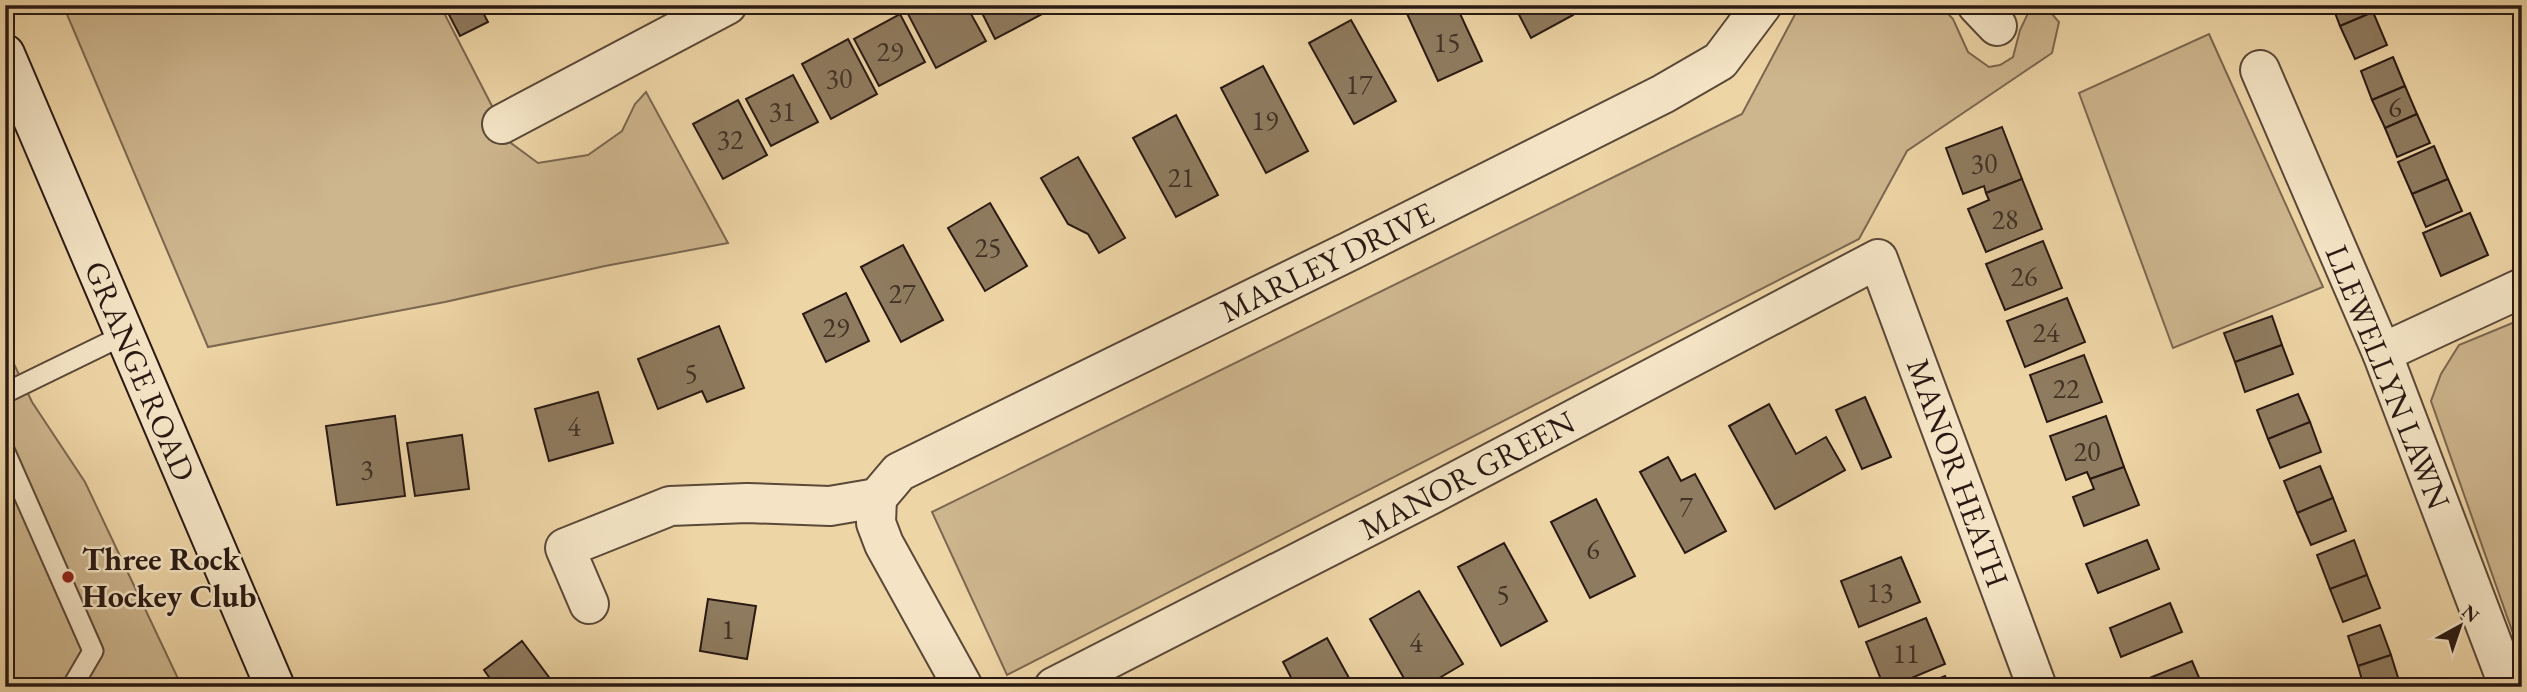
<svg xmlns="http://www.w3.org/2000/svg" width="2527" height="692" viewBox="0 0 2527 692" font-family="'EB Garamond',serif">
  <rect width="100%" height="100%" fill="#eed5a6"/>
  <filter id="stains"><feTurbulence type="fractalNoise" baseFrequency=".00286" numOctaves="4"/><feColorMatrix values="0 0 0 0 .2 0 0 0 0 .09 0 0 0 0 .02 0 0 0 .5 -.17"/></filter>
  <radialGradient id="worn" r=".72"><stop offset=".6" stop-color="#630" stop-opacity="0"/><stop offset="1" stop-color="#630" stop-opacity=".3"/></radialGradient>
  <!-- green -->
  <g fill="#cdb58d" stroke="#7b6750" stroke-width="2">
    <path d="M63,5H440L511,143L538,163L588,155L622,131L635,104L646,92L728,243L605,266L445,302L208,347Z"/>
    <path d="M1800,5H1940L1953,19L1968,52L1989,67L2000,65L2013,57L2020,30L2032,5H2044L2059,22L2052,53L1907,151L1859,239L1007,675L932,512L1742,114Z"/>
    <path d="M2209,34L2323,287L2173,348L2079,93Z"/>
    <path d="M2522,319V659L2431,401L2441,374L2459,345Z"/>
    <path d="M5,332L13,362L32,402L85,482L182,687H5Z"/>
  </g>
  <!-- building -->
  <g fill="#8f7b5f" stroke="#291913" stroke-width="2">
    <path d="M444,5H479L488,22L460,36Z"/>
    <path d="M498,5H516L502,13Z"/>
    <path d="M924,5H966L986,41L936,68L908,14Z"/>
    <path d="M978,5H1040L1044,13L995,39Z"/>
    <path d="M1403,5H1456L1482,61L1438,81Z"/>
    <path d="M1514,5H1568L1573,15L1531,38Z"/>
    <path d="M2332,5H2369L2373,12L2340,26Z"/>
    <path d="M2512,5H2522V11L2516,14Z"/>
    <path d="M2373,12L2387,45L2355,59L2340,26Z"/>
    <path d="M900,14L925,62L879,86L854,39Z"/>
    <path d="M1351,20L1396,101L1354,124L1309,43Z"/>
    <path d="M848,39L877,94L831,119L802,64Z"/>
    <path d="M2393,57L2405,86L2372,100L2361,71Z"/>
    <path d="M1263,66L1308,151L1266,173L1221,88Z"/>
    <path d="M793,75L818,122L771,146L746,99Z"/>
    <path d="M2405,86L2417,114L2385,128L2372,100Z"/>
    <path d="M738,100L767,155L723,179L693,124Z"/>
    <path d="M2417,114L2430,143L2397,157L2385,128Z"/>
    <path d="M1176,115L1218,195L1176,217L1133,138Z"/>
    <path d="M2002,127L2022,179L1986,193L1984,186L1963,194L1946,148Z"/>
    <path d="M2434,146L2448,179L2412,194L2398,162Z"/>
    <path d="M1078,157L1125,238L1099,253L1088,234L1068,224L1041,178Z"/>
    <path d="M2022,179L2042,229L1986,252L1968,209L1989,200L1986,193Z"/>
    <path d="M2448,179L2462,211L2426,227L2412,194Z"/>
    <path d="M990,203L1027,266L985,291L948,228Z"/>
    <path d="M2470,213L2488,255L2441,276L2423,233Z"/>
    <path d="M2043,241L2062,288L2005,310L1986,264Z"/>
    <path d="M903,245L943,320L901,342L861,267Z"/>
    <path d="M846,293L869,341L826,362L803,314Z"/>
    <path d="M2067,298L2085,342L2025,367L2007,321Z"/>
    <path d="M2272,316L2282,345L2235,362L2224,333Z"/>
    <path d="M719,326L744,388L707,402L702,391L658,409L638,359Z"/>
    <path d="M2282,345L2293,374L2245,392L2235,362Z"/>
    <path d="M2084,355L2102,402L2047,422L2030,375Z"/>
    <path d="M598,392L613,443L549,461L535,409Z"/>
    <path d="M2298,394L2310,422L2268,439L2257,410Z"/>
    <path d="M1865,397L1891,457L1862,469L1836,410Z"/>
    <path d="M1769,404L1796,454L1826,437L1845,470L1775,509L1729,426Z"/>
    <path d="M395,416L405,496L337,505L326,426Z"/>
    <path d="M2106,416L2124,467L2090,479L2087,472L2066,480L2050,436Z"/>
    <path d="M2310,422L2321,452L2280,468L2268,439Z"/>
    <path d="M462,435L469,489L415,496L407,443Z"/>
    <path d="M1668,457L1681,481L1695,474L1726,531L1685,553L1640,472Z"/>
    <path d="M2320,466L2333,498L2297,513L2284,481Z"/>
    <path d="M2124,467L2139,505L2084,526L2073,497L2094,489L2090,479Z"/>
    <path d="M2333,498L2346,531L2311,545L2297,513Z"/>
    <path d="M1596,499L1635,576L1590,598L1551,522Z"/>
    <path d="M5,516L13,534L5,537Z"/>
    <path d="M2147,540L2159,569L2098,593L2086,564Z"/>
    <path d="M2354,540L2367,575L2330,589L2317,555Z"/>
    <path d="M1504,543L1547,621L1501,646L1458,567Z"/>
    <path d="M1901,557L1920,602L1859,627L1841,581Z"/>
    <path d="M2367,575L2380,608L2343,622L2330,589Z"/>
    <path d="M1419,591L1463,664L1424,687H1409L1370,619Z"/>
    <path d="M708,599L756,606L747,659L700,651Z"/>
    <path d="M2170,603L2182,632L2121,657L2110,628Z"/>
    <path d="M1926,618L1945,664L1890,687H1884L1866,642Z"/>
    <path d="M2380,625L2391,655L2358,666L2348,636Z"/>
    <path d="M1327,638L1354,687H1296L1283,662Z"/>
    <path d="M522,641L554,684L551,687H496L484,670Z"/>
    <path d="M2391,655L2400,684L2393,687H2364L2358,666Z"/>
    <path d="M2192,661L2203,687H2132V685Z"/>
    <path d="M1945,676L1950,687H1918Z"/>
  </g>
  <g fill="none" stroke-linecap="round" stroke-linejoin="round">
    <defs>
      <g id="service">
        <path d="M5,393L124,335"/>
        <path d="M5,452L93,651L72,687"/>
      </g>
      <g id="minor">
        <path d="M1977,5L1997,26"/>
        <path d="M2260,70L2382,353L2509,687"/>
        <path d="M502,124L727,5"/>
        <path d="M2382,353L2522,288"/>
        <path d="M877,498L899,472L1350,251L1663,94L1720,61L1762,5"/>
        <path d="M877,498L876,523L884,544L963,687"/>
        <path d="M589,604L565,548L670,506L747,503L830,506L877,498"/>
        <path d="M1054,687L1432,494L1878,259L2037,687"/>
      </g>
      <path id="secondary" d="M5,54L275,687"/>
    </defs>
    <!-- service casing -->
    <use href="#service" stroke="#5a4838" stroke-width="23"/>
    <!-- minor casing -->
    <use href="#minor" stroke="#5a4838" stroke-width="42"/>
    <!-- secondary casing -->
    <use href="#secondary" stroke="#291913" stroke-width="42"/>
    <!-- service -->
    <use href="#service" stroke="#f4e4c5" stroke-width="19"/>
    <!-- minor -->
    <use href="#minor" stroke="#f4e4c5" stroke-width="38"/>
    <!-- secondary -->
    <use href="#secondary" stroke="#f4e4c5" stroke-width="38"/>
  </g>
  <!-- markers -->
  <circle fill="#8f2418" stroke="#f4e4c5" stroke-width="2.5" cx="68" cy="577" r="7"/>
  <g text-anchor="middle" stroke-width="5" stroke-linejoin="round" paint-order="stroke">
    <!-- number labels -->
    <g font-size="28" fill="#423226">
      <text x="1447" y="52">15</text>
      <text x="890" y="61">29</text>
      <text x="839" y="88">30</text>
      <text x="1359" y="94">17</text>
      <text x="2395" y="117">6</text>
      <text x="782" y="121">31</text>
      <text x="1265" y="130">19</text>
      <text x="730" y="149">32</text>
      <text x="1984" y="173">30</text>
      <text x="1181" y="187">21</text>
      <text x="2005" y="229">28</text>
      <text x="988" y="257">25</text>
      <text x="2024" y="286">26</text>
      <text x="902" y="303">27</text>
      <text x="836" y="337">29</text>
      <text x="2046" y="342">24</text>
      <text x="691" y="383">5</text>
      <text x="2066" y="398">22</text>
      <text x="574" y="436">4</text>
      <text x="2087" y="461">20</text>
      <text x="367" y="479">3</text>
      <text x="1686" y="516">7</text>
      <text x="1593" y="559">6</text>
      <text x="1880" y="602">13</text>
      <text x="1503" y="604">5</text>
      <text x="728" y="639">1</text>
      <text x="1416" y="652">4</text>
      <text x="1906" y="663">11</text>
    </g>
    <!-- street labels -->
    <g font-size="32" fill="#291913" stroke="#f4e4c5">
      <text transform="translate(1327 262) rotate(-26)" y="11">MARLEY DRIVE</text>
      <text transform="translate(140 371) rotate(67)" y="11">GRANGE ROAD</text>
      <text transform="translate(2388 377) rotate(68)" y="11">LLEWELLYN LAWN</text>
      <text transform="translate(1958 473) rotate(70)" y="11">MANOR HEATH</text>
      <text transform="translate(1467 475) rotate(-28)" y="11">MANOR GREEN</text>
    </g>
    <!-- poi labels -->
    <g font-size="32" font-weight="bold" fill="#291913" stroke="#f4e4c5" text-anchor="start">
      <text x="82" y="570">Three Rock<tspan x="82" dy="37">Hockey Club</tspan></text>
    </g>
  </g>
  <!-- margin -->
  <rect width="2527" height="692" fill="none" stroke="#eed5a6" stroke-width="28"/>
  <rect x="7" y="7" width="2513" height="678" fill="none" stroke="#291913" stroke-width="3.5"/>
  <rect x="14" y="14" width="2499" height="664" fill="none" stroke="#291913" stroke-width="2"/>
  <!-- north arrow -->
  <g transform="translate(2460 626) rotate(40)" stroke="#f4e4c5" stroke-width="5" paint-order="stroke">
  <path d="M0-5L12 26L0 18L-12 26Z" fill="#291913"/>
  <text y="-10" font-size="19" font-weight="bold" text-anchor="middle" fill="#291913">N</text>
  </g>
  <rect width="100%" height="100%" filter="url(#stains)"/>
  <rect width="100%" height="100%" fill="url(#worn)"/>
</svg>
